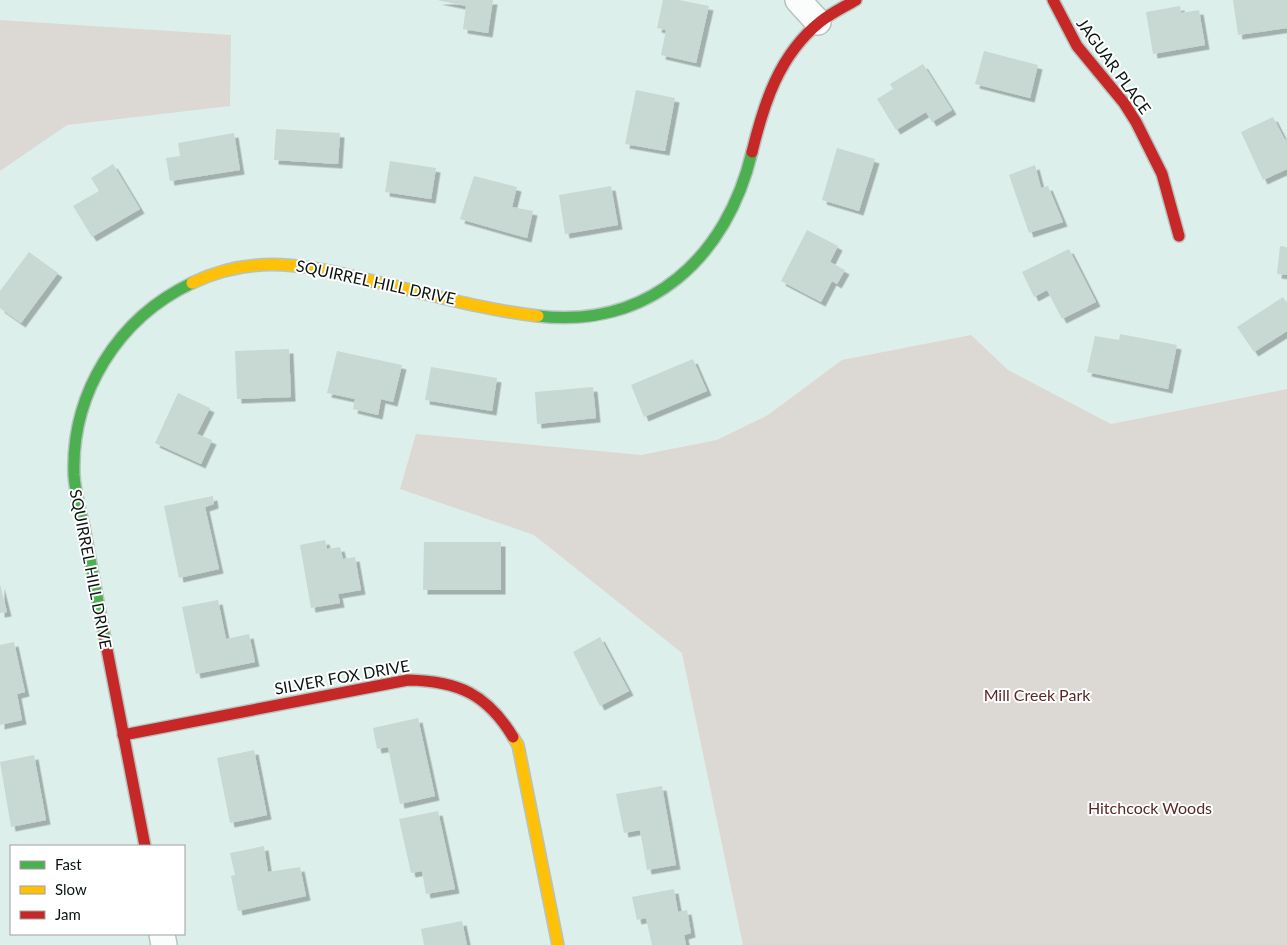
<svg xmlns="http://www.w3.org/2000/svg" width="1287" height="945" viewBox="0 0 1287 945" font-family="Lato,sans-serif">
  <defs>
    <filter id="shadow"><feDropShadow dx="4.5" dy="4.5" stdDeviation="0" flood-color="#0004"/></filter>
  </defs>
  <rect width="100%" height="100%" fill="#ddefea"/>
  <!-- green -->
  <g fill="#dcd8d4">
    <path d="M0,20L231,35L230,106L67,125L0,171Z"/>
    <path d="M971,335L1008,370L1111,424L1287,389V945H743L682,653L534,535L400,489L416,434L641,455L717,440L768,415L842,360Z"/>
  </g>
  <!-- building -->
  <g fill="#c8d8d3" filter="url(#shadow)">
    <path d="M437,0H493L488,33L463,29L466,6Z"/>
    <path d="M663,0H679L709,6L696,63L661,55L666,30L657,28Z"/>
    <path d="M1233,0H1287V28L1238,35Z"/>
    <path d="M1180,6L1181,13L1199,10L1205,45L1153,54L1146,12Z"/>
    <path d="M984,51L1038,65L1030,98L975,84Z"/>
    <path d="M923,64L952,110L932,122L926,112L896,130L877,99L893,89L890,84Z"/>
    <path d="M636,90L675,98L665,151L625,144Z"/>
    <path d="M1273,117L1285,140L1287,138V169L1263,180L1241,132Z"/>
    <path d="M276,129L340,133L338,164L274,160Z"/>
    <path d="M234,133L240,170L170,181L166,158L180,156L178,143Z"/>
    <path d="M837,148L875,159L859,211L822,200Z"/>
    <path d="M390,161L436,168L431,199L385,192Z"/>
    <path d="M113,164L140,209L92,237L73,206L99,191L91,178Z"/>
    <path d="M1035,165L1041,188L1048,186L1063,222L1029,233L1009,175Z"/>
    <path d="M474,176L517,187L512,207L533,211L527,238L460,219Z"/>
    <path d="M611,186L618,225L565,234L559,195Z"/>
    <path d="M807,230L838,246L830,262L845,270L837,284L832,281L821,302L781,281Z"/>
    <path d="M1280,246L1287,247V275L1277,274Z"/>
    <path d="M1069,249L1096,302L1062,319L1047,290L1034,297L1022,272Z"/>
    <path d="M29,252L58,273L21,323L0,308V291Z"/>
    <path d="M1283,297L1287,303V331L1254,352L1237,327Z"/>
    <path d="M1120,334L1177,345L1168,389L1087,372L1095,336L1119,340Z"/>
    <path d="M289,349L291,397L237,399L235,351Z"/>
    <path d="M337,351L402,365L393,402L381,399L378,415L353,409L355,399L327,393Z"/>
    <path d="M693,359L707,391L644,417L631,385Z"/>
    <path d="M431,367L497,378L492,411L425,400Z"/>
    <path d="M593,387L596,418L537,424L535,392Z"/>
    <path d="M178,393L210,408L197,434L212,440L201,464L155,443Z"/>
    <path d="M213,496L214,504L205,507L219,569L179,578L164,506Z"/>
    <path d="M325,540L327,549L340,547L343,559L355,557L361,590L338,594L340,603L311,608L300,545Z"/>
    <path d="M424,542H501V590H423Z"/>
    <path d="M0,584L7,612L0,613Z"/>
    <path d="M218,600L226,639L249,634L255,662L196,674L182,607Z"/>
    <path d="M600,637L629,691L600,706L573,652Z"/>
    <path d="M14,642L25,692L17,694L22,720L0,725V645Z"/>
    <path d="M418,718L435,796L400,804L388,747L377,749L373,728Z"/>
    <path d="M254,750L267,815L230,823L217,758Z"/>
    <path d="M34,755L46,820L11,827L0,762Z"/>
    <path d="M662,786L676,865L647,870L640,830L624,833L616,794Z"/>
    <path d="M438,811L455,889L426,894L422,871L411,873L399,819Z"/>
    <path d="M264,846L268,872L300,867L306,896L238,911L231,876L235,875L230,853Z"/>
    <path d="M674,889L678,912L687,910L691,933L684,935L686,945H652L646,918L637,920L632,897Z"/>
    <path d="M462,921L467,945H424L421,929Z"/>
  </g>
  <g fill="none" stroke-linecap="round" stroke-linejoin="round">
    <defs>
      <g id="street">
        <path d="M798,0L818,22"/>
        <path d="M162,934L164,945"/>
      </g>
      <g id="fast">
        <path d="M538,316C650,329 727,257 752,152"/>
        <path d="M105,639C98,602 91,564 84,527C80,510 75,492 74,475C71,393 118,318 192,283"/>
      </g>
      <g id="slow">
        <path d="M192,283C258,251 314,267 381,283C433,295 485,310 538,316"/>
        <path d="M513,737L518,745L558,945"/>
      </g>
      <g id="jam">
        <path d="M1053,0L1077,46L1124,103L1136,122L1162,174L1179,236"/>
        <path d="M752,152C764,103 779,55 820,22C831,13 844,7 856,0"/>
        <path d="M105,639L145,846"/>
        <path d="M123,735L408,680C458,681 487,694 513,737"/>
      </g>
    </defs>
    <!-- street casing -->
    <use href="#street" stroke="#b6c4c0" stroke-width="28"/>
    <!-- fast casing -->
    <use href="#fast" stroke="#b6c4c0" stroke-width="14"/>
    <!-- slow casing -->
    <use href="#slow" stroke="#b6c4c0" stroke-width="14"/>
    <!-- jam casing -->
    <use href="#jam" stroke="#b6c4c0" stroke-width="14"/>
    <!-- street -->
    <use href="#street" stroke="#fafdfc" stroke-width="25"/>
    <!-- fast -->
    <use href="#fast" stroke="#4caf50" stroke-width="11"/>
    <!-- slow -->
    <use href="#slow" stroke="#ffc107" stroke-width="11"/>
    <!-- jam -->
    <use href="#jam" stroke="#c62828" stroke-width="11"/>
  </g>
  <g text-anchor="middle" stroke-width="4" stroke-linejoin="round" paint-order="stroke">
    <!-- street labels -->
    <g font-size="16" fill="#091512" stroke="#fff">
      <text transform="translate(1114 66) rotate(54)" y="6">JAGUAR PLACE</text>
      <text transform="translate(376 282) rotate(12)" y="6">SQUIRREL HILL DRIVE</text>
      <text transform="translate(91 569) rotate(79)" y="6">SQUIRREL HILL DRIVE</text>
      <text transform="translate(342 677) rotate(-10)" y="6">SILVER FOX DRIVE</text>
    </g>
    <!-- park labels -->
    <g font-size="16" fill="#5a2926" stroke="#fff">
      <text x="1037" y="701">Mill Creek Park</text>
      <text x="1150" y="814">Hitchcock Woods</text>
    </g>
  </g>
  <!-- legend -->
  <rect x="10" y="845" width="175" height="90" fill="#ffffff" stroke="#9da1a0"/>
  <rect x="20" y="861" width="25" height="8" fill="#4caf50" stroke="#9da1a0"/>
  <text x="55" y="870" font-size="15" fill="#091512">Fast</text>
  <rect x="20" y="886" width="25" height="8" fill="#ffc107" stroke="#9da1a0"/>
  <text x="55" y="895" font-size="15" fill="#091512">Slow</text>
  <rect x="20" y="911" width="25" height="8" fill="#c62828" stroke="#9da1a0"/>
  <text x="55" y="920" font-size="15" fill="#091512">Jam</text>
</svg>
